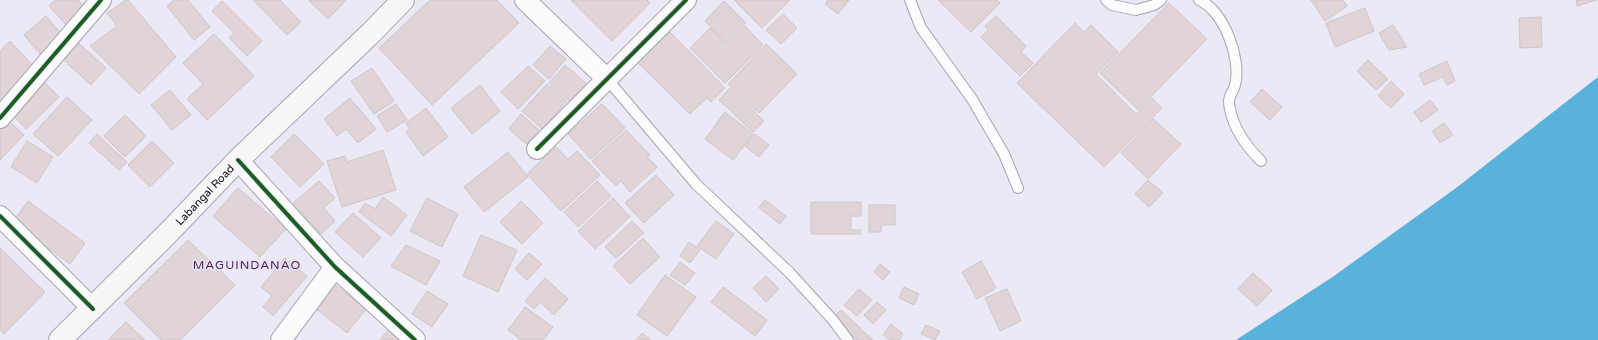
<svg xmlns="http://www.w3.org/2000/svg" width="1598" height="340" viewBox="0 0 1598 340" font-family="'Varela Round',sans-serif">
  <rect width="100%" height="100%" fill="#eae9f5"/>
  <!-- water -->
  <path fill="#59b2dc" d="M1598,77V340H1236L1334,276L1456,188Z"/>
  <!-- building -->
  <g fill="#e1d4d6" stroke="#cdc5c8">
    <path d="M55,0H78L88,10L69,28L49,6Z"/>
    <path d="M126,0H128L176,57L139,94L90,46L117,26L107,13Z"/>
    <path d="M174,0H188L210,27L194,40L167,6Z"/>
    <path d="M253,0H280L301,22L287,35Z"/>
    <path d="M310,0H346L328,19L309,1Z"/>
    <path d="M430,0H497L519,23L432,105L379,48Z"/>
    <path d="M571,0H647L650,3L612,41Z"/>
    <path d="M734,0H790L762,28Z"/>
    <path d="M828,0H849L838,14L825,4Z"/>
    <path d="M938,0H996L1000,3L971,32Z"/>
    <path d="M1311,0H1343L1347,6L1325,21Z"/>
    <path d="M1576,0H1596L1577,6Z"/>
    <path d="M222,1L262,41L247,56L229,38L234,33L212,11Z"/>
    <path d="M724,1L746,23L726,43L705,21Z"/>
    <path d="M1169,3L1207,39L1138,110L1100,73Z"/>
    <path d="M1365,8L1374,31L1335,47L1326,23Z"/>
    <path d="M783,14L797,28L781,44L766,30Z"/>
    <path d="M46,16L62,35L40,54L24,35Z"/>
    <path d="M996,16L1026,46L1021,52L1033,63L1020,76L981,37L988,30L985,26Z"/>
    <path d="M1541,17L1542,47L1520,48L1519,18Z"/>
    <path d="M1075,23L1084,32L1091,25L1118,52L1096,74L1136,114L1152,98L1162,108L1104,167L1017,83Z"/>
    <path d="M1393,25L1407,47L1389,50L1379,33Z"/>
    <path d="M745,26L763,45L725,83L690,48L710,28L726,45Z"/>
    <path d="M670,32L725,88L711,102L707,98L690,114L638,63Z"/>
    <path d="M214,34L254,76L207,120L187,99L203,84L183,63Z"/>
    <path d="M74,39L106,68L91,85L59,56Z"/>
    <path d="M10,41L36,69L0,103V51Z"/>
    <path d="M766,44L797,74L759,113L728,84Z"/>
    <path d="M550,46L566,59L549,79L533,65Z"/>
    <path d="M1368,60L1388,79L1376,90L1357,71Z"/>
    <path d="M1447,61L1455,81L1447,85L1443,77L1424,85L1419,74Z"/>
    <path d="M565,65L588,85L572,103L549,83Z"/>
    <path d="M528,66L545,81L518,109L501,92Z"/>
    <path d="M372,68L394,101L374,114L351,81Z"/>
    <path d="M42,80L59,97L26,129L10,112Z"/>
    <path d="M1391,81L1404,94L1391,108L1378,96Z"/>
    <path d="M547,84L567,101L542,129L522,111Z"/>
    <path d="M480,85L500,111L472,134L451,108Z"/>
    <path d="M730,88L764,121L753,132L719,100Z"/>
    <path d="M1262,89L1282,107L1270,120L1250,102Z"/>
    <path d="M170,90L191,115L172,130L151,105Z"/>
    <path d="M67,97L92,120L58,156L33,134Z"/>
    <path d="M350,98L376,129L358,143L346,129L337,136L324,119Z"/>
    <path d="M1430,100L1438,110L1421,122L1414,112Z"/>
    <path d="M396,104L407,120L387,132L377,116Z"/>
    <path d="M602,104L625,128L591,159L568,134Z"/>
    <path d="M426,108L448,137L423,156L406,132L410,129L406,123Z"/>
    <path d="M725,112L753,134L733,160L705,139Z"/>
    <path d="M521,114L539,130L526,144L509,129Z"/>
    <path d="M125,115L146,136L125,157L104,136Z"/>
    <path d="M1153,119L1181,144L1148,179L1121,153Z"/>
    <path d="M8,120L24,135L0,160V129Z"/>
    <path d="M1444,123L1453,135L1440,143L1432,131Z"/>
    <path d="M626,130L650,155L647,157L657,167L630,192L621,181L616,186L592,161Z"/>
    <path d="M97,134L127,162L119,170L89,143Z"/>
    <path d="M294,134L324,164L300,187L271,157Z"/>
    <path d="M755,134L769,145L759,157L745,146Z"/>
    <path d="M27,141L53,157L37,183L11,167Z"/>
    <path d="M152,141L174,163L150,187L128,165Z"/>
    <path d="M556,147L568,159L577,151L600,175L561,211L527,174Z"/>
    <path d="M383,150L396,190L342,207L327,161L345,156L347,162Z"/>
    <path d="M508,152L528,177L484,212L464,187Z"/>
    <path d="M656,175L674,195L644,223L625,203Z"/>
    <path d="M1148,180L1163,193L1149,207L1135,194Z"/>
    <path d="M319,181L335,198L324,208L335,221L321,234L293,203Z"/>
    <path d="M597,181L611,196L578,227L564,212Z"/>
    <path d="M238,188L286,229L260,257L213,216Z"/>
    <path d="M383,197L407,215L391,236L359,212L365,203L375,209Z"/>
    <path d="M427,198L458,214L442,247L410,231Z"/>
    <path d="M613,198L630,217L595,249L578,231Z"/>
    <path d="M765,200L786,216L780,224L759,208Z"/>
    <path d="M28,201L85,243L70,264L13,222Z"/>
    <path d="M521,201L543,223L522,244L500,222Z"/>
    <path d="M811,202H861V216H851V230H860V234H811Z"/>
    <path d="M869,205H895V225H881V232H869Z"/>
    <path d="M353,213L381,238L363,257L335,232Z"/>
    <path d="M632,221L644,233L616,258L605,247Z"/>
    <path d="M716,221L734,234L716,259L697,246Z"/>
    <path d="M481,235L517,250L498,292L463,276Z"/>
    <path d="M643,238L660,257L630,284L613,266Z"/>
    <path d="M188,240L235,285L180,340H161L124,303Z"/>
    <path d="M689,242L700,250L690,263L680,256Z"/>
    <path d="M406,245L440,261L426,285L391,266Z"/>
    <path d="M0,248L45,292L4,334L0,330Z"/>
    <path d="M529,253L542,264L527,280L515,269Z"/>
    <path d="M285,258L307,276L273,316L263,307L272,296L261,287Z"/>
    <path d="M981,261L996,288L977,299L962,272Z"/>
    <path d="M680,262L695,273L685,285L670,275Z"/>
    <path d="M880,264L890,272L883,280L874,272Z"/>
    <path d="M1253,273L1272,290L1257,306L1238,289Z"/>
    <path d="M665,275L696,297L667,336L637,315Z"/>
    <path d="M766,276L779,289L766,302L753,288Z"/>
    <path d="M545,278L568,299L554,315L540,302L534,309L525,301Z"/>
    <path d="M334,284L366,309L347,333L315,308Z"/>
    <path d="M723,287L767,320L755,336L711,302Z"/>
    <path d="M904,287L919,294L914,305L899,298Z"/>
    <path d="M859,289L872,300L857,316L844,305Z"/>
    <path d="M1007,289L1021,321L1000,331L985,298Z"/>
    <path d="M427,291L448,304L432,327L412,314Z"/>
    <path d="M877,302L886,310L873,324L864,315Z"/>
    <path d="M525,307L553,327L543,340H521L508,330Z"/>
    <path d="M841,310L873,340H857L833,318Z"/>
    <path d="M126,322L145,340H108Z"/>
    <path d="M891,324L903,334L899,340H890L883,335Z"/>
    <path d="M926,325L940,331L935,340L921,334Z"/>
    <path d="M388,330L400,340H380Z"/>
    <path d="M642,333L651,340H636Z"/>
  </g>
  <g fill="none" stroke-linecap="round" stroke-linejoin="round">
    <defs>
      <g id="lane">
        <path d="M910,0L921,28L972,99L1004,154L1018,188"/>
        <path d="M1106,0L1112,5L1136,10L1154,5L1161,0"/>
        <path d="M1199,0C1224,10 1242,60 1235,85C1232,96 1227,95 1230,109C1234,130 1246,146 1261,161"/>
        <path d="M607,79L696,184L790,273L832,319L848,340"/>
      </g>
      <g id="street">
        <path d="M525,0L607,79"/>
        <path d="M0,118L101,0"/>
        <path d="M537,149L686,0"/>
        <path d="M238,160L335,267L415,340"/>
        <path d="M0,216L93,309"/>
        <path d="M281,340L335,267"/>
      </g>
      <g id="secondary">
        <path id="s1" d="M60,340L168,233L238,160L372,32L403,0"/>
      </g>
    </defs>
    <!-- lane casing -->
    <use href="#lane" stroke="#a5a4af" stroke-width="12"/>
    <!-- street casing -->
    <use href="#street" stroke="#a5a4af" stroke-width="22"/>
    <!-- secondary casing -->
    <use href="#secondary" stroke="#a5a4af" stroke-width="24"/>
    <!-- lane -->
    <use href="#lane" stroke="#fcfcfe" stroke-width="10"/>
    <!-- street -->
    <use href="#street" stroke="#fcfcfe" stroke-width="20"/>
    <!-- secondary -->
    <use href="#secondary" stroke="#f8f6f8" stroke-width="22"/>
    <defs>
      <g id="cycleway">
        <path d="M0,118L101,0"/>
        <path d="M537,149L686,0"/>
        <path d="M238,160L335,267L415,340"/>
        <path d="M0,216L93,309"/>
      </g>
    </defs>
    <!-- cycleway casing -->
    <use href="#cycleway" stroke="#e6e4fa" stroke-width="6"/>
    <!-- cycleway -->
    <use href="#cycleway" stroke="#1b5e20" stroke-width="4"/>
  </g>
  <g text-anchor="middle" stroke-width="3.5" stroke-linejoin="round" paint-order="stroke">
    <!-- street labels -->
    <g font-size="11" fill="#0e0d18" stroke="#e6e4fa">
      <text dy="4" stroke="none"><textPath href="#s1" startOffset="205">Labangal Road</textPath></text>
    </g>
    <!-- neighbourhood labels -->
    <g font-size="12" letter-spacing="1" fill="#501b47" stroke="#e6e4fa">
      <text x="247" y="269">MAGUINDANAO</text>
    </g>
  </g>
</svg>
